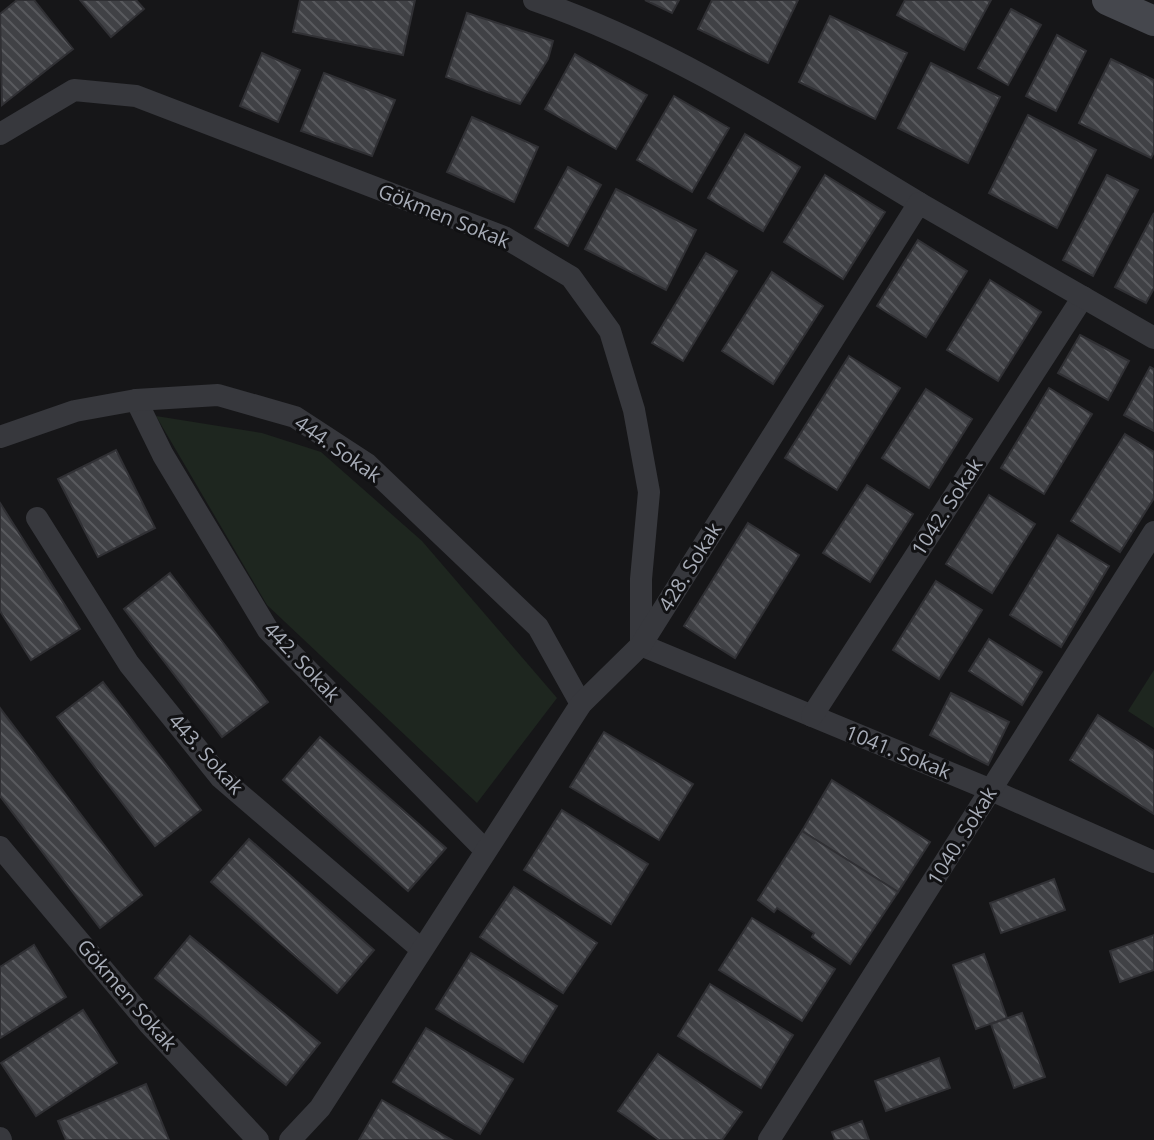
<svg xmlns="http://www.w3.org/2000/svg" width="1154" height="1140" viewBox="0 0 1154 1140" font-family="'Open Sans',sans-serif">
  <defs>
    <pattern id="building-back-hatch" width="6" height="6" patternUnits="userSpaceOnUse" patternTransform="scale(2)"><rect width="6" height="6" fill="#404145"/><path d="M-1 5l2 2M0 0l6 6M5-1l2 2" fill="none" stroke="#595a5e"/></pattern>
  </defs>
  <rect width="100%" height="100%" fill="#161618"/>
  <!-- green -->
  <g fill="#1e261f">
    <path d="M156,416L262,433L321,452L422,541L557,698L477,803L267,605Z"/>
    <path d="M1154,670V728L1128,711Z"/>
  </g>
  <!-- building -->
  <g fill="url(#building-back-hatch)" stroke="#303034" stroke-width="2">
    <path d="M17,0H34L73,49L2,105L0,14Z"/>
    <path d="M80,0H136L144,9L111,37Z"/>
    <path d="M300,0H415L403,55L293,32Z"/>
    <path d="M645,0H679L672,13Z"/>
    <path d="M712,0H798L768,63L698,29Z"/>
    <path d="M905,0H991L964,50L897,15Z"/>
    <path d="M1011,9L1041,25L1008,85L978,68Z"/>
    <path d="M467,13L553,41L548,59L520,104L446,77Z"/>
    <path d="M830,16L907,53L875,119L799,82Z"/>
    <path d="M1057,35L1086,51L1056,111L1026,96Z"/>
    <path d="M262,53L300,70L278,122L240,106Z"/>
    <path d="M575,54L647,95L616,149L545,109Z"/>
    <path d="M1111,59L1154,80V152L1151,158L1079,123Z"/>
    <path d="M931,63L1000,97L968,163L898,128Z"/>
    <path d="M324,73L395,100L372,156L301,131Z"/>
    <path d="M674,96L729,128L692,192L637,160Z"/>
    <path d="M1028,115L1096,150L1057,228L989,193Z"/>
    <path d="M472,117L538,147L514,202L447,172Z"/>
    <path d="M745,134L800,167L763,231L708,198Z"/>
    <path d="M568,167L601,185L568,246L535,228Z"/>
    <path d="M825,175L885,212L843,279L784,242Z"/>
    <path d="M1107,175L1138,190L1093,276L1063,260Z"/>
    <path d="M616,189L696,230L666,290L585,249Z"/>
    <path d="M1154,213V288L1146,303L1115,287Z"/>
    <path d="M918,240L967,271L926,337L877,306Z"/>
    <path d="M706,253L737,271L683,361L652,343Z"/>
    <path d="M772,272L823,306L773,384L722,351Z"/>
    <path d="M990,280L1041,312L998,381L947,350Z"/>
    <path d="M1080,335L1129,361L1108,400L1058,373Z"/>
    <path d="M849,356L900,388L837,490L785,458Z"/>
    <path d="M1150,367L1154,369V431L1124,415Z"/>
    <path d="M1049,388L1092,414L1044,494L1001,468Z"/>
    <path d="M926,389L972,419L929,488L882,458Z"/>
    <path d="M1125,434L1154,452V498L1120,552L1071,521Z"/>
    <path d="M116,450L155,528L98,557L58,479Z"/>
    <path d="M867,485L913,514L870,582L823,553Z"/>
    <path d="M989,495L1035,524L992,593L946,564Z"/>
    <path d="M0,503L80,629L31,660L0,611Z"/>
    <path d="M748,523L799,555L735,658L684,626Z"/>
    <path d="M1058,535L1109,566L1061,647L1010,615Z"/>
    <path d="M170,573L268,702L222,737L124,609Z"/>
    <path d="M936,581L982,610L939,679L893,650Z"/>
    <path d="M989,639L1042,672L1022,705L969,671Z"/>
    <path d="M103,682L201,810L155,846L57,717Z"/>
    <path d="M951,693L1009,722L988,765L930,735Z"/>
    <path d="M0,708L142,895L100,928L0,796Z"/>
    <path d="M1098,715L1154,751V814L1070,760Z"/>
    <path d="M604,732L693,784L659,840L570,787Z"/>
    <path d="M320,737L446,848L408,891L283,780Z"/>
    <path d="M832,780L930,842L898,892L802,831Z"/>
    <path d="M562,810L648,864L611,924L524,870Z"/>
    <path d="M802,831L898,892L850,964L812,937L814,933L777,908L774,912L758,900Z"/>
    <path d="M249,839L374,950L337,993L211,882Z"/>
    <path d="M1054,879L1065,910L1001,933L990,903Z"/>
    <path d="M514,887L597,943L563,993L480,937Z"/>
    <path d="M752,918L835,969L802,1021L719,970Z"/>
    <path d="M1154,935V970L1120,982L1110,951Z"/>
    <path d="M190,936L320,1043L286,1085L155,978Z"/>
    <path d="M34,945L66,997L0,1038V967Z"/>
    <path d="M471,953L557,1006L523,1062L436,1009Z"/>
    <path d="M984,954L1007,1018L976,1029L953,965Z"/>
    <path d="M710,984L793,1035L761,1088L678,1036Z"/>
    <path d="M83,1010L117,1063L36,1116L1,1063Z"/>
    <path d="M1022,1013L1045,1077L1014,1088L991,1024Z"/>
    <path d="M426,1028L513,1079L480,1134L393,1082Z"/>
    <path d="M658,1054L742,1112L722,1140H659L618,1111Z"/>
    <path d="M939,1058L950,1088L886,1111L875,1081Z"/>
    <path d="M146,1084L169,1140H66L58,1121Z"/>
    <path d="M382,1100L452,1140H359Z"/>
    <path d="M862,1121L869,1140H835L832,1132Z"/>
  </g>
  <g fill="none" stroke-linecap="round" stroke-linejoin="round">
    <!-- street -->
    <g stroke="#37383d" stroke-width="22">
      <path d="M534,0C671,47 796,129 919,203"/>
      <path d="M0,134L74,90L136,96L504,237L571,277L610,331L634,410L649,492L641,579V645L991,790L1154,862"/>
      <path d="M136,400L163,455L268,630L485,850"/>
      <path d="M0,437L75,411L136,400L218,395L295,417L367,464L538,627L581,704"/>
      <path d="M37,518L129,664L221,778L421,949"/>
      <path d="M812,716L1083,297"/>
      <path d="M0,847L149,1024L258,1140"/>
      <path d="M0,1138L1,1140"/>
      <path d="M290,1140L320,1108L581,704L641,645L919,203L1154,338"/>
      <path d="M769,1140L1154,532"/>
    </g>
    <!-- secondary -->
    <path stroke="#45474d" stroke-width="30" d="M1107,0L1154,21"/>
  </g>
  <g text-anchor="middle" stroke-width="6" stroke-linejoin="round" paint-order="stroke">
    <!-- street labels -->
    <g font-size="20" fill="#a8adb8" stroke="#111113">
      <text transform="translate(444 216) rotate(22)" y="7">Gökmen Sokak</text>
      <text transform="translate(338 449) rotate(35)" y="7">444. Sokak</text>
      <text transform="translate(947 507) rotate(-57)" y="7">1042. Sokak</text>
      <text transform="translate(690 567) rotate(-58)" y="7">428. Sokak</text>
      <text transform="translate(302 662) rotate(47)" y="7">442. Sokak</text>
      <text transform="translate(898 752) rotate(22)" y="7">1041. Sokak</text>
      <text transform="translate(206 754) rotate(48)" y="7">443. Sokak</text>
      <text transform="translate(962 836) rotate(-58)" y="7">1040. Sokak</text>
      <text transform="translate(127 995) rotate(49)" y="7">Gökmen Sokak</text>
    </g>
  </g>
</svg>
